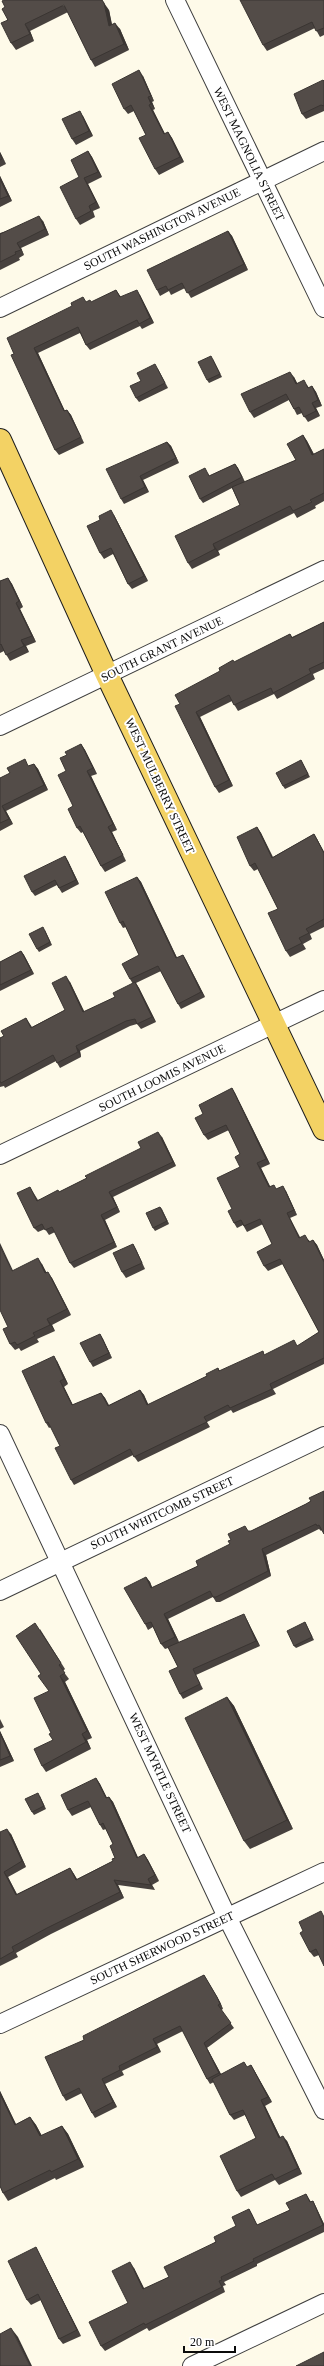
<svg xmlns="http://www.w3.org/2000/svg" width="324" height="2366" viewBox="0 0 324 2366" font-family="Georgia,serif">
  <rect width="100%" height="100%" fill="#fefae9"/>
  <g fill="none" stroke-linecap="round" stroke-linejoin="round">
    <defs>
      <g id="minor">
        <path d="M175,0L324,308"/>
        <path d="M0,308L324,151"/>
        <path d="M0,726L324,570"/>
        <path d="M0,1155L324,1000"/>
        <path d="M0,1434L227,1917L324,2110"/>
        <path d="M0,1591L324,1436"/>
        <path d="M0,2024L324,1872"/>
        <path d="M192,2366L324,2303"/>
      </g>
      <path id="major" d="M0,440L107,675L324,1129"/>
    </defs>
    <!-- minor casing -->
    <use href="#minor" stroke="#3e3e3e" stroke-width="20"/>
    <!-- major casing -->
    <use href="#major" stroke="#1c1c1c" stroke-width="24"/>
    <!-- minor -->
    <use href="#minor" stroke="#fff" stroke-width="18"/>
    <!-- major -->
    <use href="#major" stroke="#f3d264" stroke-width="22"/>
  </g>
  <!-- wall -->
  <g fill="#47413e">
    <path d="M4,0L109,10L112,24L120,29L129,50L95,67L91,60L68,12L30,31L34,41L16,50L11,43Z"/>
    <path d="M324,0V35L320,37L315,28L267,51L263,45Z"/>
    <path d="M143,76L154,101L152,102L155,109L153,110L165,134L168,132L172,138L184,162L159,175L155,169L146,135L134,111L128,114L124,109Z"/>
    <path d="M324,80V111L306,119L302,114Z"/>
    <path d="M83,116L93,136L76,145L72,139Z"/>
    <path d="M88,151L92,157L102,177L88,184L100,208L93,211L95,217L80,225L76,219L79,177Z"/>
    <path d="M0,152L6,164L0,167Z"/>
    <path d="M0,176L12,201L0,207Z"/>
    <path d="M43,221L49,235L21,248L24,255L19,258L20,260L0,270V233Z"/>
    <path d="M228,231L232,236L248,270L191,298L185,288L171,295L169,291L160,296L157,290Z"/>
    <path d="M116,290L121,297L140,295L154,323L142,329L140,326L90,350L86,345L80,333L38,353L65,411L67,410L71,415L84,443L59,455L55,450L14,354L87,302H92Z"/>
    <path d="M213,359L222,377L209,383L207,380Z"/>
    <path d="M158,369L168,388L139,402L136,398L141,381Z"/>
    <path d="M294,377L297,383L307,385L309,388L312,386L316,392L322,406L316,408L320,416L308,422L302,413L297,415L294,409L289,400L254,418L250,412Z"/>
    <path d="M303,435L307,441L314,454L324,449V501L315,506L316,508L297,518L294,513L218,551L220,555L192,569L188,563L240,505L232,488L203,503L200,499L208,473L209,476L235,464L238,468L245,482L296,460Z"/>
    <path d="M167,442L171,446L179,463L143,480L149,492L124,504L121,499Z"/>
    <path d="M114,515L148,581L132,589L128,584L113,554L104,559L100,553Z"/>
    <path d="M8,578L12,584L23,607L20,609L36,642L26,646L29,652L10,661L4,651L0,653V581Z"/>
    <path d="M324,622V669L313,674L315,679L277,699L274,694L238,711L232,701L200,717L233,786L219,793L215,787L180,704L235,662L290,634L292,637Z"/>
    <path d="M81,744L85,750L97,774L91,776L117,830L112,832L126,861L105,872L101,866L83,832L81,833L77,828L66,771L67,755Z"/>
    <path d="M301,760L310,777L285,789L283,786Z"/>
    <path d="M34,764L38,769L48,790L6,811L13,824L0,831V778Z"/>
    <path d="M257,827L261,833L273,857L314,834L317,839L324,852V927L310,934L312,939L303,944L306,949L290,957L286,951L278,909L258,869L254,871L250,866Z"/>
    <path d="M65,856L68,861L79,884L62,893L57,885L35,896L32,892Z"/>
    <path d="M137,877L141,882L177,958L183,955L186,960L205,997L181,1009L178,1004L161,971L136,983L139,988L156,1022L141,1029L137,1024L130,1026L80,1051L81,1057L60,1068L56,1061L5,1088L4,1086L0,1087V1038L4,1036L26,1018L32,1027L65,1010L70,982L84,1012L115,997L133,984L130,979L139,955L126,927L123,928L120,923Z"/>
    <path d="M45,930L52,945L39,952L37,949Z"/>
    <path d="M21,951L24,955L34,974L0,991V962Z"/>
    <path d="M232,1088L235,1093L270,1164L261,1168L270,1187L276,1189L286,1191L297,1215L290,1218L300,1237L309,1240L310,1242L313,1240L317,1245L324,1260V1364L273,1389L276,1394L233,1413L231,1410L207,1422L210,1427L196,1434L138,1462L133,1455L74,1485L71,1480L60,1446L51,1427L49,1428L46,1423L57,1361L68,1384L64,1387L73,1405L101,1393L105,1398L109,1405L140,1390L144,1395L148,1405L207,1376L218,1368L220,1371L265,1355L298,1346L319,1332L283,1264L268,1271L264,1266L272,1244L263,1224L247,1232L243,1225L237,1228L234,1223L232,1209L240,1167V1154L229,1130L208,1140L204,1135L203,1114Z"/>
    <path d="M162,1137L176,1166L113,1197L120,1212L105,1220L117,1247L74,1268L70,1263L55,1232L49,1235L45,1229L38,1232L34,1228L30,1187L33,1192L38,1200L59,1192L87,1178Z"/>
    <path d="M160,1207L169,1224L155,1231L153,1228Z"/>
    <path d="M133,1244L136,1249L145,1269L126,1278L122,1272Z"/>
    <path d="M42,1264L46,1273L52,1278L71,1315L52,1325L55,1331L37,1339L39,1342L21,1351L19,1348L15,1350L10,1344L8,1327L13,1271Z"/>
    <path d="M100,1334L103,1339L112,1358L93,1367L90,1362Z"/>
    <path d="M311,1501L322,1530L321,1531L319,1529L266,1555L271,1576L220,1602H216L213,1597L168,1619L179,1642L247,1620L260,1646L196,1675L203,1689L183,1699L180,1694L178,1667L168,1648L165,1649L161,1644L153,1627L148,1630L145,1624L146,1577L150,1582L152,1588L198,1566L249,1531H251L306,1504Z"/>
    <path d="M305,1622L314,1640L296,1648L294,1646Z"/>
    <path d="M40,1629L65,1669L63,1671L69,1679L65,1682L92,1738L87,1740L91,1749L46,1772L42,1766L53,1740L51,1733L49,1691L41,1674Z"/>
    <path d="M227,1697L234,1706L293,1829L250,1849L244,1841Z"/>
    <path d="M0,1719L4,1727L0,1729Z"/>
    <path d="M0,1731L14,1761L0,1767Z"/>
    <path d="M96,1778L100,1784L107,1798L109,1797L113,1802L138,1858L144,1854L148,1860L159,1881L152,1885L155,1890L118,1885L124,1898L51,1934L16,1953L18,1957L0,1966V1832L11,1834L26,1867L8,1877L17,1894L70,1868L77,1879L113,1861L115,1858L113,1844L106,1829L103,1830L100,1825L91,1807L72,1816L68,1810Z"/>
    <path d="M40,1796L46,1809L34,1815L32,1812Z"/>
    <path d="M324,1916L319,1955L314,1957L310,1952L303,1931Z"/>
    <path d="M204,1975L220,2002L223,2009L221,2010L234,2028L207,2048L221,2074L248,2067L251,2065L254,2070L272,2102L265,2106L280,2137L287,2141L302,2174L279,2185L275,2180L241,2197L237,2191L256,2138L245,2115L234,2120L230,2115L214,2082L210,2084L207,2079L183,2031L157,2044L161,2052L122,2071L124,2075L105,2084L117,2107L95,2118L92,2113L82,2093L66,2101L63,2096L84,2040Z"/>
    <path d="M0,2091L16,2124L30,2117L36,2125L42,2136L62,2126L68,2134L84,2167L56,2180L55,2178L8,2201L3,2193L0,2186Z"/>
    <path d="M306,2194L311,2202L313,2201L316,2207L324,2224V2232L257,2264V2266L224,2282L226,2285L223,2286L225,2292L149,2331L147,2328L105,2351L101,2346L128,2303L134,2268L144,2289L169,2277L236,2226L249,2209L252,2214L257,2225L290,2210Z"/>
    <path d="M36,2247L39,2253L81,2336L63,2344L59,2339L41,2300L31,2305L27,2300Z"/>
  </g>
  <!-- shaded-wall -->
  <g fill="#3a3532">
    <path d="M102,0L109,10L113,32L109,26Z"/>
    <path d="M115,23L120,29L129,50L124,44Z"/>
    <path d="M25,24L30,31L34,41L30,34Z"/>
    <path d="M139,70L143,76L154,101L151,96Z"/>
    <path d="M148,97L152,102L155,109L151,104Z"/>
    <path d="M149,105L153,110L168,140L164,134Z"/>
    <path d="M80,111L83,116L93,136L89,131Z"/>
    <path d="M168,132L172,138L184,162L180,157Z"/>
    <path d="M88,151L92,157L102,177L98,172Z"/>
    <path d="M0,152L6,164L0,154Z"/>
    <path d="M0,176L12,201L8,196L0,179Z"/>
    <path d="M84,178L88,184L100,208L96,202Z"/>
    <path d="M39,216L43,221L49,235L45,229Z"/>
    <path d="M228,231L232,236L248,270L244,264Z"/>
    <path d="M17,243L21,248L24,255L21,250Z"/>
    <path d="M137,290L140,295L154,323L150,318Z"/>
    <path d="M34,348L38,353L67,416L64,411Z"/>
    <path d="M290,372L294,377L300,389L296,384Z"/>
    <path d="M312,386L316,392L322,406L318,400Z"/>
    <path d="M312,403L316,408L320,416L316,411Z"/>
    <path d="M67,410L71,415L84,443L81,437Z"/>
    <path d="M303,435L307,441L317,461L312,455Z"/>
    <path d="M167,442L171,446L179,463L176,458Z"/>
    <path d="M235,464L238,468L245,482L242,477Z"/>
    <path d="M140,476L143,480L149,492L145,487Z"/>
    <path d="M111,510L114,515L148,581L144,576Z"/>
    <path d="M213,544L218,551L220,555L215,549Z"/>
    <path d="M8,578L12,584L23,607L19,601Z"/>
    <path d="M16,603L20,609L36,642L32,636Z"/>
    <path d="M21,640L26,646L29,652L24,646Z"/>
    <path d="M196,712L200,717L233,786L229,780Z"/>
    <path d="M81,744L85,750L97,774L93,768Z"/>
    <path d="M34,764L38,769L48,790L44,785Z"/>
    <path d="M87,771L91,776L117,830L113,824Z"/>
    <path d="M2,806L6,811L13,824L9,819Z"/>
    <path d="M108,827L112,832L126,861L123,855Z"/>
    <path d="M257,827L261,833L275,863L272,858Z"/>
    <path d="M314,834L317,839L324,852V853Z"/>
    <path d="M65,856L68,861L79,884L76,880Z"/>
    <path d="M137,877L141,882L180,964L176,958Z"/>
    <path d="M21,951L24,955L34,974L31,970Z"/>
    <path d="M183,955L186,960L205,997L201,992Z"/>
    <path d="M66,976L70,982L87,1017L83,1012Z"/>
    <path d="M135,982L139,988L156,1022L152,1017Z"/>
    <path d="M76,1046L80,1051L81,1057L78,1052Z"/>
    <path d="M232,1088L235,1093L270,1164L266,1159Z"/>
    <path d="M158,1132L162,1137L176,1166L173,1162Z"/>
    <path d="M257,1163L261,1168L273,1192L269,1187Z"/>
    <path d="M283,1186L286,1191L297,1215L294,1210Z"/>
    <path d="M109,1192L113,1197L120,1212L117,1207Z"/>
    <path d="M160,1207L162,1209L169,1224L167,1221Z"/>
    <path d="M287,1213L290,1218L302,1243L299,1238Z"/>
    <path d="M101,1215L105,1220L117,1247L114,1242Z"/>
    <path d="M313,1240L317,1245L324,1260V1262Z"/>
    <path d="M0,1243L16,1277L12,1271L0,1246Z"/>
    <path d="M38,1258L42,1264L50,1279L45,1273Z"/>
    <path d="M48,1272L52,1278L71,1315L67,1309Z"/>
    <path d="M47,1319L52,1325L55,1331L50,1325Z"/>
    <path d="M100,1334L103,1339L112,1358L109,1353Z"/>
    <path d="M54,1356L57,1361L68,1384L64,1379Z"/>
    <path d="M60,1381L64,1387L75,1410L72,1405Z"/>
    <path d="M140,1390L144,1395L151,1410L147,1405Z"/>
    <path d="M101,1393L105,1398L111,1411L108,1406Z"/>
    <path d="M262,1549L266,1555L271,1576L268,1571Z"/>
    <path d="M146,1577L150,1582L155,1594L151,1588Z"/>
    <path d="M164,1614L168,1619L179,1642L175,1637Z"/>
    <path d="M244,1614L260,1646L256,1641Z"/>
    <path d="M60,1676L65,1682L92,1738L87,1731Z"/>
    <path d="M227,1697L234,1706L293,1829L287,1820Z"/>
    <path d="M0,1731L14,1761L10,1756L0,1733Z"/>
    <path d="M82,1734L87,1740L91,1749L86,1742Z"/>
    <path d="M96,1778L100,1784L110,1804L106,1798Z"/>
    <path d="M109,1797L113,1802L141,1864L137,1858Z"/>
    <path d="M7,1829L11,1834L26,1867L22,1861Z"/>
    <path d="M144,1854L148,1860L159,1881L155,1875Z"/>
    <path d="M70,1868L74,1874L80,1885L76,1880Z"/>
    <path d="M4,1872L8,1877L20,1901L16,1895Z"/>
    <path d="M148,1879L152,1885L155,1890L151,1885Z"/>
    <path d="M114,1880L118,1885L124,1898L120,1892Z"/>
    <path d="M204,1975L220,2002L223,2009L220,2004Z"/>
    <path d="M153,2039L157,2044L161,2052L157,2047Z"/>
    <path d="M204,2043L207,2048L223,2078L219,2073Z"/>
    <path d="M251,2065L254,2070L272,2102L268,2097Z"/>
    <path d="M102,2079L105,2084L117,2107L113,2102Z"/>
    <path d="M0,2091L20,2133L15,2125L0,2094Z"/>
    <path d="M261,2100L265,2106L283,2143L279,2138Z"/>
    <path d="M30,2117L36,2125L46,2144L40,2136Z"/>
    <path d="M62,2126L68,2134L84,2167L78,2159Z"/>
    <path d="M283,2136L287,2141L302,2174L298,2168Z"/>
    <path d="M313,2201L316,2207L324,2224V2227Z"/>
    <path d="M36,2247L39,2253L81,2336L77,2330Z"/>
    <path d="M130,2262L134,2268L147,2294L143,2289Z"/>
    <path d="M11,2328L18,2337L32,2366H30Z"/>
  </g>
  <!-- building -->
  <g fill="#534c48" stroke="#3a3532">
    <path d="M4,0H102L104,3L109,26L115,23L124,44L91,60L64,5L25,24L30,34L11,43L1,23L8,20L2,9L5,7L2,1Z"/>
    <path d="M240,0H324V28L316,31L312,22L263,45Z"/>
    <path d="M139,70L151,96L148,97L151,104L149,105L164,134L168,132L180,157L155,169L139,138L146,135L131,105L124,109L112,84Z"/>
    <path d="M323,80L324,81V106L321,105L302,114L294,94Z"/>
    <path d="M80,111L89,131L72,139L62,119Z"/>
    <path d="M88,151L98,172L84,178L96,202L89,206L91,211L76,219L60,187L79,177L71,160Z"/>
    <path d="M0,154L2,159L0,160Z"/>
    <path d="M0,179L8,196L0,199Z"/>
    <path d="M39,216L45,229L17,243L21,250L15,252L16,254L0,262V234Z"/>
    <path d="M228,231L244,264L187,293L182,283L168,290L166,286L157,290L147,270Z"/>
    <path d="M116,290L120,297L137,290L150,318L139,324L137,320L86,345L78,327L34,348L64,411L67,410L81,437L55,450L11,355L14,354L7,338L72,306L71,303L83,297L86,302L90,300L91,302Z"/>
    <path d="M211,356L220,374L207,380L198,362Z"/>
    <path d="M155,364L165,383L136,398L130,386L141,381L137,373Z"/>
    <path d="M290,372L296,384L304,380L308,388L312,386L318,400L312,403L316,411L304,417L299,407L294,409L286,394L250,412L241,394Z"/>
    <path d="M303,435L312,455L324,449V493L310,500L312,502L293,511L290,506L213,544L215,549L188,563L175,536L240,505L232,487L296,460L287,444Z"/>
    <path d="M167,442L176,458L140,476L145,487L121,499L106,469Z"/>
    <path d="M235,464L242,477L200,499L189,476L205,468L209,476Z"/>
    <path d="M111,510L144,576L128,584L111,548L100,553L87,526L100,520L99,516Z"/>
    <path d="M8,578L19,601L16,603L32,636L21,640L24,646L6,655L1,644L0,645V581Z"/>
    <path d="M324,622V662L309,669L311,673L273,693L271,688L234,705L229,695L196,712L229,780L215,787L175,706L180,704L175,695L220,671L219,668L233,660L234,662L290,634L292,638Z"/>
    <path d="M81,744L93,768L87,771L113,824L108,827L123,855L101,866L80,826L77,828L68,809L73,806L58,775L66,771L60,758L67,755L65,752Z"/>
    <path d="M25,759L28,766L34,764L44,785L2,806L9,819L0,823V778L10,773L7,768Z"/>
    <path d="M301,760L308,774L283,786L276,773Z"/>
    <path d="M257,827L272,858L314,834L324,853V919L306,929L309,933L299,938L302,943L286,951L268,913L278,909L255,863L250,866L237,837Z"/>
    <path d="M65,856L76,880L59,888L55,880L32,892L24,876Z"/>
    <path d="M137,877L176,958L183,955L201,992L178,1004L158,966L130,979L122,964L139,955L123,921L120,923L105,892Z"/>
    <path d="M43,927L50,942L37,949L29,934Z"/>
    <path d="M21,951L31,970L0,985V962Z"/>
    <path d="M66,976L83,1012L115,997L113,993L135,982L152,1017L137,1024L135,1019L126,1021L76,1046L78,1052L57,1063L53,1055L1,1083L0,1081V1038L4,1036L1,1031L26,1018L31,1028L65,1010L52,983Z"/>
    <path d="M232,1088L266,1159L257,1163L269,1187L274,1185L276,1189L283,1186L294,1210L287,1213L299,1238L305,1235L309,1242L313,1240L324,1262V1358L270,1384L272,1389L230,1408L228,1405L204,1417L207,1422L192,1429L134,1457L130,1449L71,1480L55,1448L60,1446L48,1422L46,1423L22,1371L54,1356L64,1379L60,1381L72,1405L101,1393L108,1406L140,1390L147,1405L207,1376L206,1374L218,1368L219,1371L263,1351L264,1355L294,1340L297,1346L319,1332L280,1259L264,1266L257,1252L272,1244L260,1219L244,1226L241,1220L234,1223L228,1211L232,1209L217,1178L240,1167L235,1157L240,1154L226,1125L204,1135L195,1118L203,1114L199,1105Z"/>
    <path d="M158,1132L173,1162L109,1192L117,1207L101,1215L114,1242L70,1263L52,1227L45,1230L42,1224L34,1228L17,1193L30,1187L37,1201L58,1190L59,1192L87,1178L85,1176L141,1148L138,1142Z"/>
    <path d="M160,1207L167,1221L153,1228L146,1213Z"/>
    <path d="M133,1244L142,1263L122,1272L113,1253Z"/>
    <path d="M0,1246L12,1271L38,1258L45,1273L48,1272L67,1309L47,1319L50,1325L33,1333L35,1336L17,1345L15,1342L10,1344L3,1329L8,1327L0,1310Z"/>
    <path d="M100,1334L109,1353L90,1362L80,1343Z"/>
    <path d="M324,1491V1534L319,1525L317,1526L316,1524L262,1549L268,1571L216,1597H213L210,1591L164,1614L175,1637L161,1644L151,1622L145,1624L124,1588L146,1577L151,1588L198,1566L196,1561L230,1544L228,1541L231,1540L228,1534L245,1526L248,1531H251L306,1504L311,1501L309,1498Z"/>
    <path d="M244,1614L256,1641L193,1669L200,1684L180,1694L169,1671L178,1667L168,1647Z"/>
    <path d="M305,1622L312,1637L294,1646L287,1631Z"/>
    <path d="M35,1623L61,1663L59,1665L65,1673L60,1676L87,1731L82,1734L86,1742L42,1766L34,1749L53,1740L49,1734L51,1733L34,1698L49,1691L38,1676L41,1674L16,1636Z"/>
    <path d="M227,1697L287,1820L244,1841L185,1718Z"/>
    <path d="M0,1733L10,1756L0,1760Z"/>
    <path d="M96,1778L106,1798L109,1797L137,1858L144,1854L155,1875L148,1879L151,1885L114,1880L120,1892L47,1928L12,1947L14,1951L0,1959V1832L7,1829L22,1861L4,1872L16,1895L70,1868L76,1880L113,1861L112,1859L115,1858L110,1846L113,1844L103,1823L100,1825L88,1801L68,1810L61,1795Z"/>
    <path d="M38,1793L44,1806L32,1812L25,1799Z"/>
    <path d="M321,1911L324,1917V1966L316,1949L310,1952L300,1933L303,1931L299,1922Z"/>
    <path d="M204,1975L217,1997L220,2004L218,2005L231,2023L204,2043L219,2073L207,2079L180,2026L153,2039L157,2047L119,2066L120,2070L102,2079L113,2102L92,2113L79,2088L63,2096L45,2057L84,2040L83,2036Z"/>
    <path d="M244,2062L247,2067L251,2065L268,2097L261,2100L279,2138L283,2136L298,2168L275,2179L272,2174L237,2191L220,2156L256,2138L243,2110L230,2115L212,2079Z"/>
    <path d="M0,2094L15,2125L30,2117L40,2136L62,2126L78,2159L51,2172L50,2170L3,2193L0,2186Z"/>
    <path d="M306,2194L310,2202L313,2201L323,2225L253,2259L254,2261L221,2277L222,2280L219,2281L222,2287L145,2325L144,2323L101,2346L89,2322L128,2303L112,2271L130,2262L143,2289L169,2277L164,2267L216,2242L214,2237L236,2226L232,2217L249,2209L257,2225L290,2210L286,2203Z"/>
    <path d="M36,2247L77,2330L59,2339L38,2294L27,2300L8,2261Z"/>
    <path d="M11,2328L30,2366H0V2334Z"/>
    <path d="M324,2352V2366H296Z"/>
  </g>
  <g text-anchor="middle" stroke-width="4" stroke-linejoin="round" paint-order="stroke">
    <!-- street labels -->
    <g font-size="12" fill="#0b0b0b" stroke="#fff">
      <text transform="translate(249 154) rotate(64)" y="4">WEST MAGNOLIA STREET</text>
      <text transform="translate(162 229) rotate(-26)" y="4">SOUTH WASHINGTON AVENUE</text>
      <text transform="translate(162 649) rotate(-26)" y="4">SOUTH GRANT AVENUE</text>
      <text transform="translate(160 786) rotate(65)" y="4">WEST MULBERRY STREET</text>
      <text transform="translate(162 1078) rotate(-26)" y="4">SOUTH LOOMIS AVENUE</text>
      <text transform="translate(162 1513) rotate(-25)" y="4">SOUTH WHITCOMB STREET</text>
      <text transform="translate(160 1773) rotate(65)" y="4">WEST MYRTLE STREET</text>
      <text transform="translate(162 1948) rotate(-25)" y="4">SOUTH SHERWOOD STREET</text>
    </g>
  </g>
  <!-- scale -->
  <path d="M184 2346v6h51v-6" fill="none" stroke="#0b0b0b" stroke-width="2"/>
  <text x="190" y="2346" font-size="12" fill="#0b0b0b" stroke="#ffffff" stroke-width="3" paint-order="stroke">20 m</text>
</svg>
